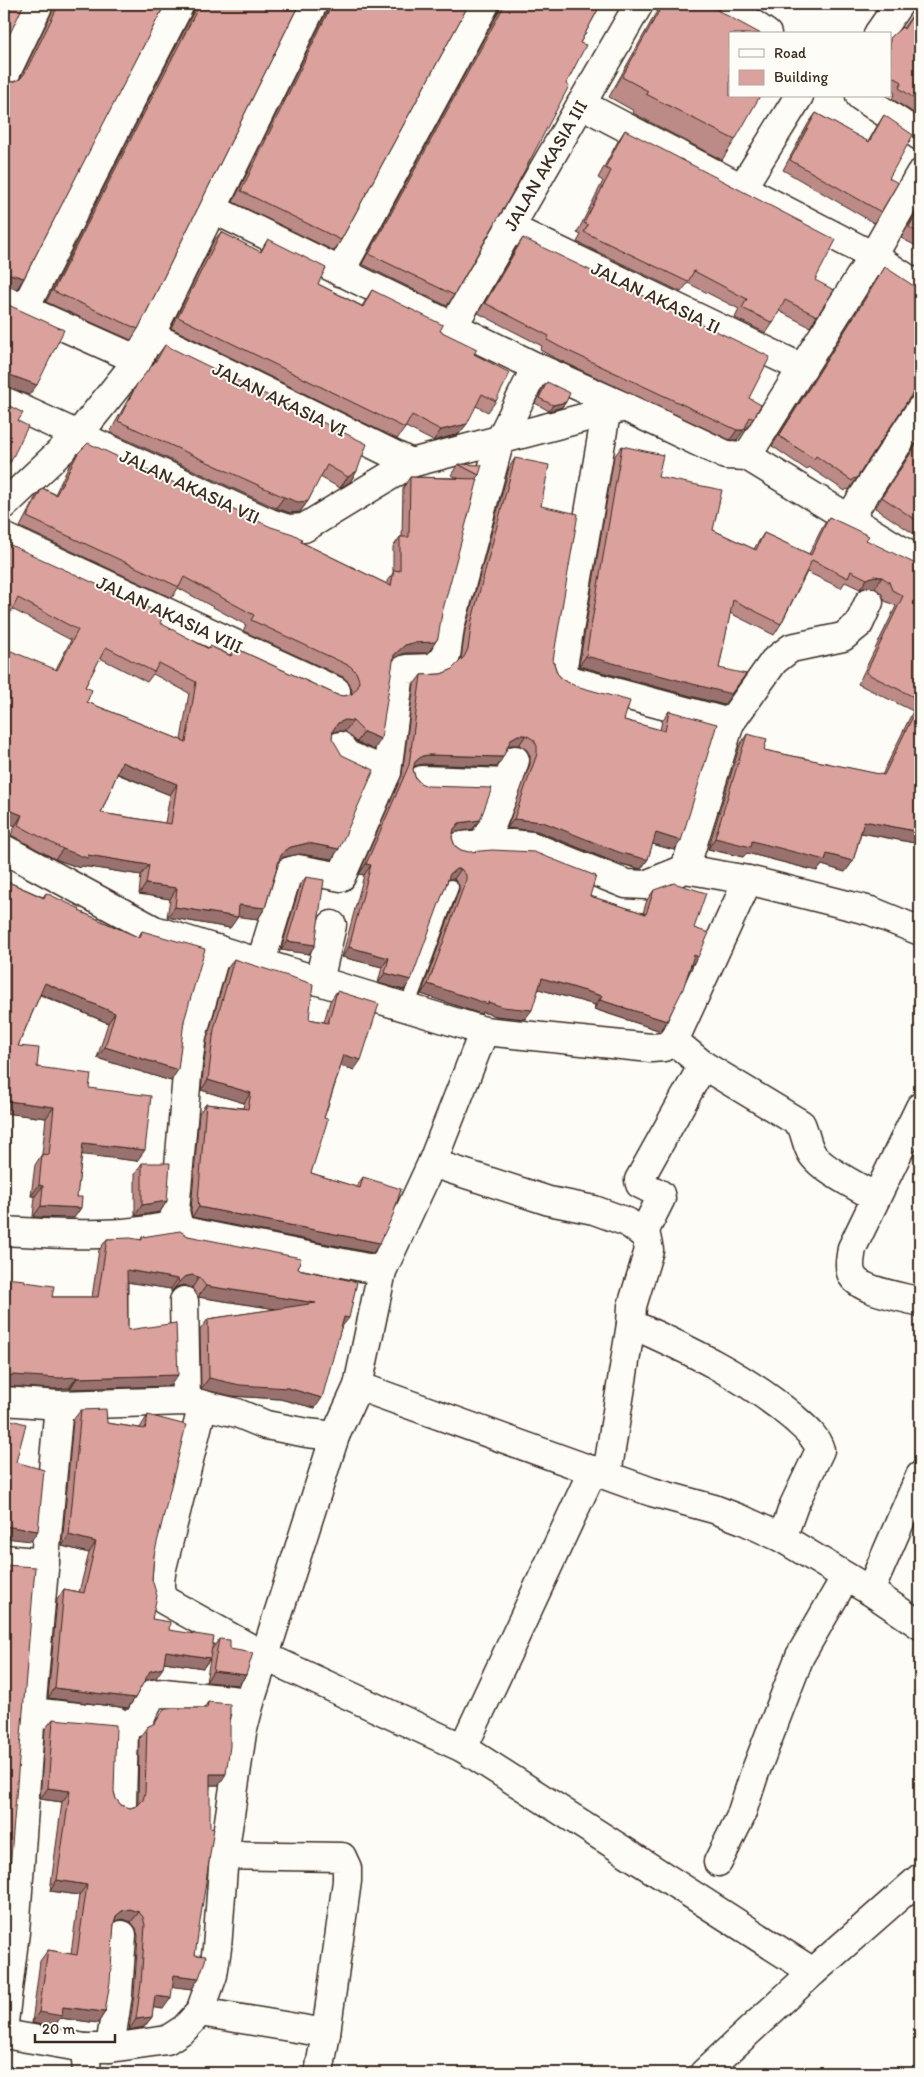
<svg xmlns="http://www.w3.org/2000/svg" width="924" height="2077" viewBox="0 0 924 2077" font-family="Itim,sans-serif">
  <rect width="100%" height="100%" fill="#fdfcf7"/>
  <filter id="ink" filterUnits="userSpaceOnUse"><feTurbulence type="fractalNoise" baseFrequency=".02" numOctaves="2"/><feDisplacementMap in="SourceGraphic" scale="10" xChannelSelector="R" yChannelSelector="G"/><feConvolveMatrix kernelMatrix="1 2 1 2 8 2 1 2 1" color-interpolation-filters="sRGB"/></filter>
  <g filter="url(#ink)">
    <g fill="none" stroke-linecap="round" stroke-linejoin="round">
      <defs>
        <path id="lane" d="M407,1007L451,887"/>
        <g id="street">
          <path d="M732,4L743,17L767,34"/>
          <path d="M878,34L899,4"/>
          <path d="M4,77L39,4"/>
          <path d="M799,96L742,188L873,256L920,287"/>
          <path d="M860,96L920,136"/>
          <path d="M581,104L742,188"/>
          <path d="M213,209L536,367L625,407L726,455L747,456L920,562"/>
          <path d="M509,227L802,368"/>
          <path d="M340,272L485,4"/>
          <path d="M4,300L138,360"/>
          <path d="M24,310L180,4"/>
          <path d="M452,328L639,4"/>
          <path d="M150,335L411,463"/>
          <path d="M4,401L270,523L288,529L304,528L411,463L625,407"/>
          <path d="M606,413L562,672L564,676L573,681L730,723"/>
          <path d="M747,456L873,256L920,174"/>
          <path d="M4,505L78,435L138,360L313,4"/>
          <path d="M849,518L920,410"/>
          <path d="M4,537L336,691"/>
          <path d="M387,772L400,673L406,669L434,668L446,656L450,627L500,440L536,367"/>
          <path d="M422,780L508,783"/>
          <path d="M484,844L508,783L515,760"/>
          <path d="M461,846L484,844H512L531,846L626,884L645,885L685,869L748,880L871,911L920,931"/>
          <path d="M4,849L154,930L319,981L484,1031L651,1048L664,1047L674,1041L748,880"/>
          <path d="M685,869L730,723L774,661L791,648L843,637L859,624L869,602"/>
          <path d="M217,949L192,1036L188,1064L175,1211L178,1224L184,1231L382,1271"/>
          <path d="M261,962L288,872L298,869L341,877L387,772L347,755L340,746"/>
          <path d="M319,981L332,925"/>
          <path d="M674,1041L703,1065L801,1124C805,1133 806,1142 810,1150C816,1167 860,1188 876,1197"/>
          <path d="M920,1107L852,1248C851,1256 848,1267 852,1275C859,1291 904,1297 920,1302"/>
          <path d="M432,1163L549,1201L594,1210L627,1222L646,1236L649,1250L632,1306L631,1324C688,1349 746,1377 794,1418C805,1428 816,1436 820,1450L794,1505L782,1538"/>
          <path d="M4,1231C64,1234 119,1239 178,1224"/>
          <path d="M643,1234L661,1198L660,1194L640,1184L639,1180L703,1065"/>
          <path d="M184,1301L186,1401"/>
          <path d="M358,1386L652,1492L714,1509L743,1520L782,1538L870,1591L920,1625"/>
          <path d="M4,1401L59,1405L186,1401L237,1413L266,1425L307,1433L335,1436"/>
          <path d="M203,1404L162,1568C160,1580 158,1590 164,1600L266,1657L463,1748L813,1972"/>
          <path d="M607,1474L631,1324"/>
          <path d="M4,1559L45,1563"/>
          <path d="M870,1591L920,1476"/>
          <path d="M31,1712L116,1721L122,1725L124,1730L122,1803"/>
          <path d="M122,1725L138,1722L152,1694L164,1693L250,1702"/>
          <path d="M463,1748L593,1470"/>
          <path d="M224,1855L342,1857L347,1868V1881L326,2033"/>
          <path d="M718,1862L740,1818L754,1775L800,1656L845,1578"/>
          <path d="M200,2012L326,2033L319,2073"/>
          <path d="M4,2022L15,1932L31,1712L59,1405"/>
          <path d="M4,2034L85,2048H110L167,2040L184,2029L200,2012L213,1975L217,1948L224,1855L242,1733L250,1702L335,1436L358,1386L382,1271L432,1163L484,1031"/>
          <path d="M85,2048L87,2073"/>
          <path d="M110,2048L118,1994L122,1935"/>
          <path d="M704,2073L813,1972L920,1878"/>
        </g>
      </defs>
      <!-- lane casing -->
      <use href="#lane" stroke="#3b2a1e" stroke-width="18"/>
      <!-- street casing -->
      <use href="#street" stroke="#3b2a1e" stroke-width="31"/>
      <!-- lane -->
      <use href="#lane" stroke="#fdfcf7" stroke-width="14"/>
      <!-- street -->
      <use href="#street" stroke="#fdfcf7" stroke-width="28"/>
    </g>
    <!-- wall -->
    <g fill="#bc8a87" stroke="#3b2a1e" fill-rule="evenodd">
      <path d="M54,4H165L17,289L4,285V80L13,82L20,79L53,10Z"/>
      <path d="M196,4H299L138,329L131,340L46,302L194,11Z"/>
      <path d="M331,4H469L341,240L334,251L233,202L328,9Z"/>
      <path d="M500,4H601L580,43L566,84L454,295L447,306L362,264L499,11Z"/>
      <path d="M661,4H706L735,140L722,160L633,113L634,111L609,97Z"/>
      <path d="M920,4V117L892,99L895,93L890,90V38L903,28Z"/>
      <path d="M816,113L868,142L877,126L884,115L889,178L881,212L874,223L783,170L808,124Z"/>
      <path d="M625,130L815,280L817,316L810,327L779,311L773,323L766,333L735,318L739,309L688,283L681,292L577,242L581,235L577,233L603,181L598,178L618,141Z"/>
      <path d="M920,206V248L901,238Z"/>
      <path d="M221,232L260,252L268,239L318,284L362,306L372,290L440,331L474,354L496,401L488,412L476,406L459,434L433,441L406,427L397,439L171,328L213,242Z"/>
      <path d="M523,238L749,398L753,419L746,429L745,428L737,440H730L553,357L540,350L542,346L478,313L516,248Z"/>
      <path d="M885,267L913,396L908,400L849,490L847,489L845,491L809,467L807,470L772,446Z"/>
      <path d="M165,345L357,471L350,482L340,488L320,477L308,501L300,512L290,513L276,508L110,432L130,396L152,366L157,356Z"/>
      <path d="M547,382L566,402L562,407L549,411L535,403L543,387Z"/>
      <path d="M4,403L18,421L11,461L4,471Z"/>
      <path d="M920,438V538L875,508Z"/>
      <path d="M622,446L658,477L713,530L754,549L757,544L764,533L809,554L822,528L829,517L866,540L919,615L920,616V844L861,833L853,861L845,872L822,865L817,871L747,853L743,857L708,849L740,745L747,734L764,750L882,775L913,711L858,684L896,606L885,601L881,593L875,588L867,587L860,589L845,582L841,588L807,572L781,624L774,635L730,613L719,668L724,705L579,666L614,457Z"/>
      <path d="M78,453L301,542L387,584V581L393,573V547L400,537H402L403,488L410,477L458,478L451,475L458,464L479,475L476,478L431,649L427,653H405L398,656L393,660L374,750L357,742L345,731H337L332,733V859L300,854L284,857L280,859L265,908L258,919L238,916L230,928L167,917L170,899L139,894L141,875L82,866L80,868L55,859L11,835L15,826L56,669L71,640L12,609L4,542L208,649L210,646L230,655L235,648L337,695L344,696L351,694L352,690L349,682L343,677L243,631L246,625L178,588L172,598L20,527L35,498L42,488L55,494L70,464ZM100,658L147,682L153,674L189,693L181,740L87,702L85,687ZM117,774L170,795L165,823L101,813Z"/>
      <path d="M515,458L541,506L553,660L557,673L563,680L624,720L660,730L662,721L669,711L674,850L652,844L648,859L641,869H638L614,862L537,831L507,828L530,764V756L527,750L519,745H511L508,747L497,767L423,764L415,766L414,767L413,769L415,777L420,783L480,820L473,829L453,833L452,838L455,846L461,850L590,896L643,913L647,900L654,890L694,928L691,966H690L667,1021L661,1031L594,1009L595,1005L539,989L525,1019L496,1016L482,1012L481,1014L421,994L459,890V885L454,879H449L448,880L404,990L378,983L382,967L342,957L364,875L359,874L402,775L414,684L421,675L441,674L451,670L460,661L461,659L465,630L509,468Z"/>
      <path d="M306,877L315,945L309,954L281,950L300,885Z"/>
      <path d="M4,880L43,897L46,893L79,911L138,937L142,931L184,1021L171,1081L97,1058L108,1023L40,995L18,1046L37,1067L89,1088L137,1161L82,1154L74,1218L33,1217L35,1196H31L35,1165L42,1154L46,1118L4,1113Z"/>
      <path d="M234,959L309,1019L324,1022L330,1001L337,991L354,1070L341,1066L324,1118L311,1173L356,1187L363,1177L380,1243L373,1253L192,1217L191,1210L199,1113L206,1104L243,1108L244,1103L201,1090L207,1039L227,969Z"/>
      <path d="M142,1163L167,1201L160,1212L135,1216V1174Z"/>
      <path d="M188,1236L298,1269L341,1328L315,1408L280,1399L232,1396L201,1389L200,1330L208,1319L277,1309L198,1297L192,1288L184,1285L176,1287L171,1292V1289L128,1282V1330L170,1386L70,1389L69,1388L53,1389L5,1385L25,1282L52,1297H92L99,1250L107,1239L141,1240L142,1237Z"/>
      <path d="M81,1410L107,1423L140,1428L141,1426L148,1415L154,1555L152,1579V1619L169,1630L212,1649L219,1639L230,1649L246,1675L239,1685L206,1682L210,1659L203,1668L164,1662L156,1678L144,1681L135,1698L128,1708L48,1698L57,1600L64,1589L79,1592L89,1553L62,1546L73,1420Z"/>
      <path d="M208,1702L219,1785H210L192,1989L172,1986L163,2009L153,2007L152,2017L144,2027L129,2030L134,1995L138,1936L136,1928L131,1922L123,1919L115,1921L114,1923L105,2012L98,2023L60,2018L54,2027L32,2023L40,1961L48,1950L71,1954L79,1895L50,1891L62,1802L40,1799L45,1729L53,1719L114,1792L116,1799L121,1805L130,1808L137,1806L138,1804L139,1738L147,1727L154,1724L165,1708H204Z"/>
    </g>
    <!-- shaded-wall -->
    <g fill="#99716e" stroke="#3b2a1e">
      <path d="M10,274L24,278L17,289L4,285V276Z"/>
      <path d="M10,375L37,385L29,395L4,386V377Z"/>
      <path d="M920,386V394L913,396L907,401L914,391Z"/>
      <path d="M566,402L562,407L549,411L553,405Z"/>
      <path d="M467,424L459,434L433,441L441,430Z"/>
      <path d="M737,430H744L737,440H730Z"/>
      <path d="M357,471L350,482L340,488L348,477Z"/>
      <path d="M284,497L308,501L300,512L290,513L276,508Z"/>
      <path d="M874,576L882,577L875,588L867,587L860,589L867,579Z"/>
      <path d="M438,638L431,649L427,653H405L398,656L387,665L394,655L405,645L413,643Z"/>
      <path d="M586,656L746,674L724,705L579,666Z"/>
      <path d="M345,720L353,721L345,731H337L331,733L338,723Z"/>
      <path d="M364,732L381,739L374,750L357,742Z"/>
      <path d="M518,735H526L519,745H511L504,749L511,739Z"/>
      <path d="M429,755L503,757L497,767L423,764L415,766L409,772L415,762L422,756Z"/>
      <path d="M122,762L177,784L170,795L114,772Z"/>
      <path d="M4,808L22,815L15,826L4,821Z"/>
      <path d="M514,819L543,822L648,859L641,869L614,862L537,831L507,828Z"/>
      <path d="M480,820L473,829L452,833L454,829L459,823Z"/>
      <path d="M864,821L920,832V844L857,832Z"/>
      <path d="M656,833L681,841L674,850L649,843Z"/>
      <path d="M715,838L752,841L827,854L853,861L845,872L822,865L817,871L747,853L743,857L708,849Z"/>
      <path d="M308,843L339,849L332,859L300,854L284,857L277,861L285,850L291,847Z"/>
      <path d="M63,849L88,855L149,865L141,875L82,866L80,868L55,859Z"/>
      <path d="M366,864L371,865L364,875L359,874Z"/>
      <path d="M456,869H461L454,879H449L443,884L450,874Z"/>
      <path d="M146,884L177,888L170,899L139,894Z"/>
      <path d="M239,905L265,908L258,919L232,916Z"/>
      <path d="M175,907L238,917L230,928L167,917Z"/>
      <path d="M287,941L315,945L309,954L281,950Z"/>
      <path d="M349,947L389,958L382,967L342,957Z"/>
      <path d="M694,955L698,957L691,966L687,965Z"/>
      <path d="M385,973L411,980L404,990L378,983Z"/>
      <path d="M542,978L602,996L595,1005L535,988Z"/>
      <path d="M45,983L115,1013L108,1023L38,993Z"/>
      <path d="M428,984L488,1002L532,1010L525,1019L496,1016L482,1012L481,1014L421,994Z"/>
      <path d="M600,1000L667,1021L661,1031L594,1009Z"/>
      <path d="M105,1047L178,1070L171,1081L97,1058Z"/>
      <path d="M344,1055L361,1060L354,1070L337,1065Z"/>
      <path d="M4,1078L10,1081L4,1090Z"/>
      <path d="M208,1080L251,1093L244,1103L201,1090Z"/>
      <path d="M8,1101L54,1107L46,1118L4,1113V1107Z"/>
      <path d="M83,1143L145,1150L137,1161L76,1154Z"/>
      <path d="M39,1185L43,1186L35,1196H31Z"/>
      <path d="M167,1201L160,1212L135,1216L142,1205Z"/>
      <path d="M41,1206L81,1208L74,1218L33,1217Z"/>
      <path d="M199,1207L380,1243L373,1253L192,1217Z"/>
      <path d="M127,1270L178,1279L171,1289L120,1281Z"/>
      <path d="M192,1275L199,1277L192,1288L184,1285L176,1287L171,1292L179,1282L184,1277Z"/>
      <path d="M206,1286L316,1303L309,1314L198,1297Z"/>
      <path d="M344,1317L349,1318L341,1328Z"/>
      <path d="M13,1375L77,1377L69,1388L53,1389L4,1386V1377L5,1376Z"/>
      <path d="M178,1375L170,1386L70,1389L77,1378Z"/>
      <path d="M209,1378L288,1388L322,1398L315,1408L280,1399L232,1396L201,1389Z"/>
      <path d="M4,1526L38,1531L31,1541L4,1538Z"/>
      <path d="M69,1535L96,1542L89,1553L62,1546Z"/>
      <path d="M166,1651L210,1658L203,1668L158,1661Z"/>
      <path d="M163,1668L156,1678L143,1681L150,1671Z"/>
      <path d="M213,1671L246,1675L239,1685L206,1682Z"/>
      <path d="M55,1688L135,1698L128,1708L48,1698Z"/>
      <path d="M210,1774H226L219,1785H203Z"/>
      <path d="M48,1788L70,1791L62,1802L40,1799Z"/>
      <path d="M57,1880L87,1885L79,1895L50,1891Z"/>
      <path d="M4,1881H9L4,1890Z"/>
      <path d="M130,1909L139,1912L131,1922L123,1919L115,1921L116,1916L122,1911Z"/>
      <path d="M174,1975L199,1978L192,1989L166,1986Z"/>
      <path d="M155,1996L171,1998L163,2009L147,2007Z"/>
      <path d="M63,2007L105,2012L98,2023L60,2018L54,2027L32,2023L39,2012Z"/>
      <path d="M152,2017L144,2027L129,2030L136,2019Z"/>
    </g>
    <!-- building -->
    <g fill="#dba19d" stroke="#3b2a1e" fill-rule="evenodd">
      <path d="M4,4H24L4,46Z"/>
      <path d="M59,4H165L24,278L10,274L4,276L7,269L4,267V80L13,82L20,79L25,73Z"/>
      <path d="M200,4H299L138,329L53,291Z"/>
      <path d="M332,4H469L341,240L241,191Z"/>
      <path d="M505,4H601L580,43L586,45L566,84L569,86L518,183L454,295L369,254Z"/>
      <path d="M663,4H706L761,34H730V96H760L735,140L646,94L648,91L622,77Z"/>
      <path d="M920,4V102L899,88L902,82L890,75V38L902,27L904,29Z"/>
      <path d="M816,113L869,142L884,115L913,135L889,178L898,183L881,212L790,160Z"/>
      <path d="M625,130L836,240L815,280L834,290L817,316L785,300L773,323L742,308L747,299L694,271L688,282L584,232L588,225L584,223L611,171L605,168Z"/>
      <path d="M920,207V234L909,227Z"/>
      <path d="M221,232L261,252L268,239L326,268L318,284L363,307L372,290L443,325L440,331L477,349L474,354L510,373L496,401L482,394L467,424L441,430L412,415L405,428L178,317Z"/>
      <path d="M523,238L770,357L749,398L761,405L753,419L750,417L744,430H737L560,347L547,340L549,336L485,303Z"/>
      <path d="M885,267L920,290V386L914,391L856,479L854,478L852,481L816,456L814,459L779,436Z"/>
      <path d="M4,303L64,330L37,385L10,375L4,377Z"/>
      <path d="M165,345L367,444L357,471L348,477L327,465L308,501L298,502L284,497L118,421L137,384L158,358Z"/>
      <path d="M547,382L570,393L566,402L553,405L539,398Z"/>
      <path d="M4,403L23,413L18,421L28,426L11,461L4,458Z"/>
      <path d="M920,439V523L882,497Z"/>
      <path d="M88,443L271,527L293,534L302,539L301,542L391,586L394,570L400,571V537H409L410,477L478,479L442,613L438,638L435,642L413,643L405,645L394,655L381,739L364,732L353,721L345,720L338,723L333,730L332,738L342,755L374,770L339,849L308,843L291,847L285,850L280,857L265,908L239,905L238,917L175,907L177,888L146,884L149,865L88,855L87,858L63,849L18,825L22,815L4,808V648L57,670L78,630L18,598L4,625V542L164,615L160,623L209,649L210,646L231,656L235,648L337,695L344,696L352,694L358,687L359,680L356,672L350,666L251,620L254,615L184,577L179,587L27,517L42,488L56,495L78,453ZM106,647L154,672L159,663L196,682L186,742L87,702L92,690L85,687ZM122,762L177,784L171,824L101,813Z"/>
      <path d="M622,446L663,455L658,477L722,490L713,530L756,550L764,533L811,555L829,517L869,536L866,540L920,566V612L919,615L920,616V700L866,673L903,596L892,590L889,582L882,577L874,576L867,579L851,571L848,578L812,560L781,624L733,600L719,668L746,674L731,694L586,656Z"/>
      <path d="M515,458L549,465L541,506L578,514L553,660L557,673L563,680L576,686L630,701L624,720L665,731L669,711L717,724L681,841L656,833L648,859H645L621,853L543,822L514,819L537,754V746L534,740L526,735H518L511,739L503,757L429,755L422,756L415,762L413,769L415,777L420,783L428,786L492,788L480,820L459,823L454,829L452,838L455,846L461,850L469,852L492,850L534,852L596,876L590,896L646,914L654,890L674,883L706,893L694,928L709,933L698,957L694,955L683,989L667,1021L600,1000L602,996L542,978L532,1010L503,1007L488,1002V1004L428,984L466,880V875L461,869H456L450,874L411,980L385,973L389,958L349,947L371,865L366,864L409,765L421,675L441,674L451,670L464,657L468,649L472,620Z"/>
      <path d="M458,464L482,465L479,475Z"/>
      <path d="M920,702V832L864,821L853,861L827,854L825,860L752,841L751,847L715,838L747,734L767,739L764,750L884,775Z"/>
      <path d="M4,858L11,861L4,877Z"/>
      <path d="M306,877L324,880L315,945L287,941Z"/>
      <path d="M4,880L44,898L46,893L80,909L79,911L140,938L142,931L205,949L184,1021L178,1070L105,1047L115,1013L45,983L18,1046L39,1048L37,1067L91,1074L89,1088L151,1096L145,1150L83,1143L77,1197H82L81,1208L41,1206L43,1186L39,1185L42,1154L49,1155L54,1107L8,1101L10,1081L4,1078Z"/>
      <path d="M234,959L313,984L309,1019L328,1023L337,991L379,1004L361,1060L344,1055L324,1118L328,1119L311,1173L360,1188L363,1177L401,1189L393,1215L380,1243L199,1207L198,1200L206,1104L248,1109L251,1093L208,1080L214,1029Z"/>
      <path d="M142,1163H170L167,1201L142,1205Z"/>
      <path d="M180,1231L188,1236L301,1258L298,1269L357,1282L349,1318L344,1317L322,1398L288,1388L240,1385L209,1378L208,1319L316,1303L206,1286L199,1277L192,1275L184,1277L179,1282L178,1279L127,1270L128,1330L176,1323L178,1375L77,1378V1377L60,1378L13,1375L5,1376L4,1377V1278L25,1280V1282L54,1286L52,1297H98L107,1239L130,1238L142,1240V1237Z"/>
      <path d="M106,1409L107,1423L145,1429L148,1415L186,1425L154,1555L152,1579L157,1596L152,1619L170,1622L169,1630L214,1637L210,1658L166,1651L163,1668L150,1671L135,1698L55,1688L64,1589L84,1593L96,1542L69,1535L81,1410Z"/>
      <path d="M4,1418L26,1424L16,1462L44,1470L38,1531L4,1526Z"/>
      <path d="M4,1565L35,1567L9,1881H4Z"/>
      <path d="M219,1639L230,1640V1649L253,1653L246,1675L213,1671Z"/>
      <path d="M208,1702L230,1704V1746L226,1774H210V1827L214,1828L195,1955L206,1956L205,1961L199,1978L174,1975L171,1998L155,1996L152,2017L136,2019L141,1984L145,1925L143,1917L139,1912L130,1909L122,1911L116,1916L114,1923L110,1982L105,2012L63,2007L62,2016L39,2012L48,1950L77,1955L87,1885L57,1880L70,1791L48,1788L53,1719L116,1725L114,1792L116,1799L121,1805L130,1808L137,1806L143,1800L145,1793L147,1727L155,1723L165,1708H207Z"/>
    </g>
  </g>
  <g text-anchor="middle" stroke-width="4" stroke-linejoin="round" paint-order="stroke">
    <!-- street labels -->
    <g font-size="19" fill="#3b2a1e" stroke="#fdfcf7">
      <text transform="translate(545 165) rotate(-60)" y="7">JALAN AKASIA III</text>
      <text transform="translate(656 297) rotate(26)" y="7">JALAN AKASIA II</text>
      <text transform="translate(280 399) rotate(26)" y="7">JALAN AKASIA VI</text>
      <text transform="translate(190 486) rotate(25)" y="7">JALAN AKASIA VII</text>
      <text transform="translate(170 614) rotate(25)" y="7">JALAN AKASIA VIII</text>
    </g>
  </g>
  <!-- margin -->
  <rect width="924" height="2077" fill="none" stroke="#fdfcf7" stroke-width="20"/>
  <rect x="10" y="10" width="904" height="2057" fill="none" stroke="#3b2a1e" stroke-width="2" filter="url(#ink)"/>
  <!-- legend -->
  <rect x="729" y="32" width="162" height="65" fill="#fdfcf7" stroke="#afa8a0"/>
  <rect x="739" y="49" width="25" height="8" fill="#fdfcf7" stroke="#afa8a0"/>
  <text x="774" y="58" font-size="15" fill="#3b2a1e">Road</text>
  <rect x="739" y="70" width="25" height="15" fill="#dba19d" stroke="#afa8a0"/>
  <text x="774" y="82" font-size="15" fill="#3b2a1e">Building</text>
  <!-- scale -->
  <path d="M35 2034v8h80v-8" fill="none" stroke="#3b2a1e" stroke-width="2.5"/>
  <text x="42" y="2034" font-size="15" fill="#3b2a1e" stroke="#fdfcf7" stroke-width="4" paint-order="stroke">20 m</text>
</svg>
